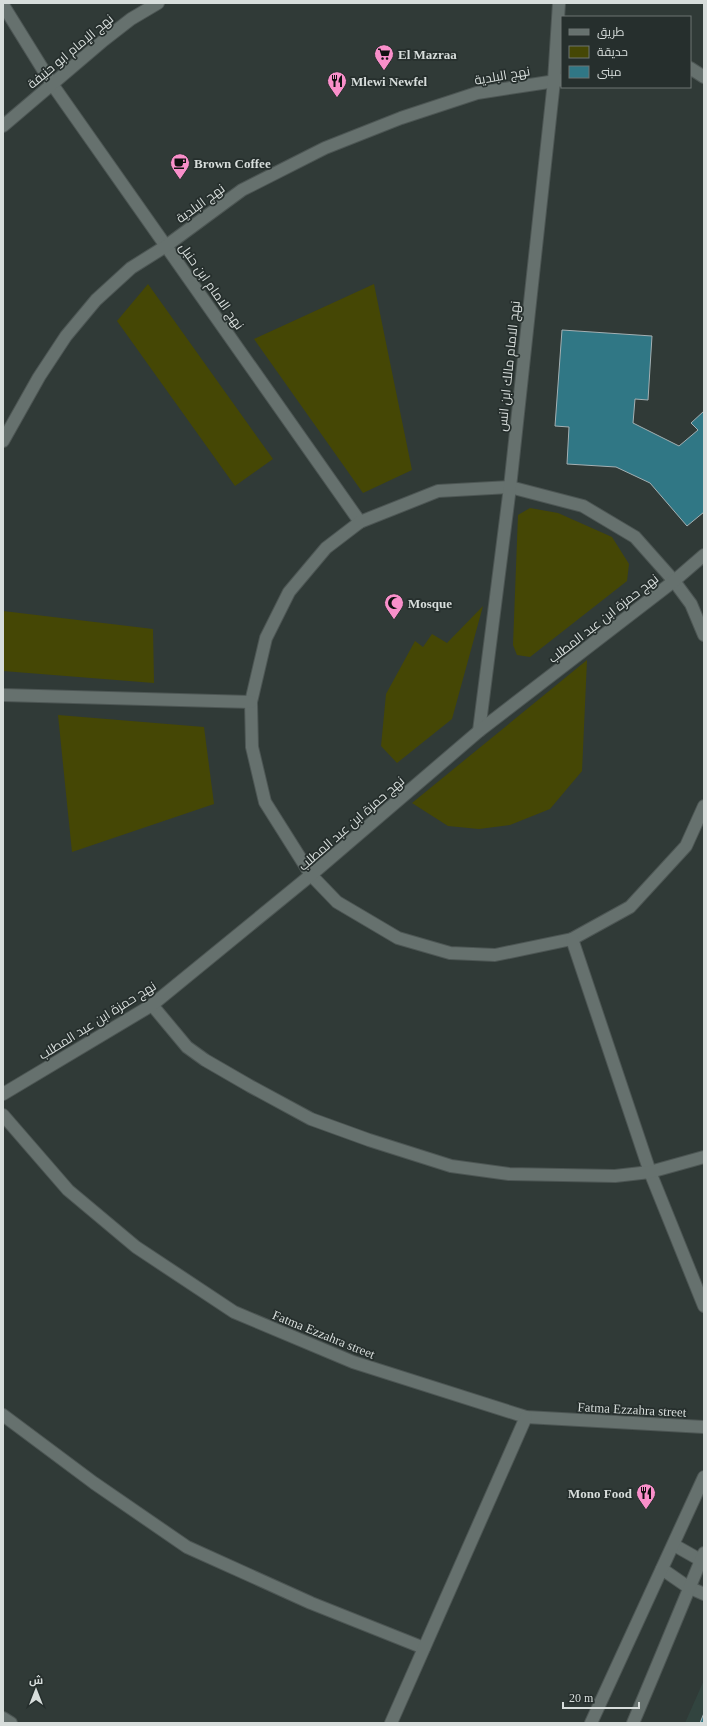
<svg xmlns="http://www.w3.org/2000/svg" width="707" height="1726" viewBox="0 0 707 1726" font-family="'Times New Roman',Cairo,serif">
  <rect width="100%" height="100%" fill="#303a37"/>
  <!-- built -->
  <path fill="#32443f" d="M704,1680V1723H685Z"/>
  <!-- green -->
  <g fill="#454705">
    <path d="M148,284L273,459L235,486L117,321Z"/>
    <path d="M374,284L412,470L363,493L254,339Z"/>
    <path d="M530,508L558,513L612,537L629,564L627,581L530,657L517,655L513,645L518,515Z"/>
    <path d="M483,606L452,719L397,763L381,746L386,694L415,641L423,647L432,634L447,643Z"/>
    <path d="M3,611L153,629L154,683L3,671Z"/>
    <path d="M587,660L582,771L550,809L510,825L479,829L448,826L412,803Z"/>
    <path d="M58,715L204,727L214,804L72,852Z"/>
  </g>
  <!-- building -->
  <g fill="#307785" stroke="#a4b0b3">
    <path d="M562,330L652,336L648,400L635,399L633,423L679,446L698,430L691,423L704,411V512L687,526L650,483L616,467L567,464L569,427L555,426Z"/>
    <path d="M704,1713V1723H700Z"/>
  </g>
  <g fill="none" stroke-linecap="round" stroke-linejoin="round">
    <defs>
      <g id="minor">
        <path d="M3,5L52,84L360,522"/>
        <path d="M690,68L704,77"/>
        <path d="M3,126L104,40L131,19L158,3"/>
        <path d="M3,441L39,377L66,336L96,300L131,268L166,246L242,190L325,148L401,118L477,93L562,80"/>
        <path d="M704,635L691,604L674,581L635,537L583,506L510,487L438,491L360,522L326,548L289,592L266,638L251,702L252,747L265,802L311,875L337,902L398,938L450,953L495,955L572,939L630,907L686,846L704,806"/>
        <path d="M3,695L251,702"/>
        <path d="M479,731L510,487L554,81L559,3"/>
        <path d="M572,939L650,1172L704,1306"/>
        <path d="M152,1005L187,1047L205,1060L250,1086L311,1119L369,1140L451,1166L509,1174L615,1176L650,1172L704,1157"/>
        <path d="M3,1094L152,1005L311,875L479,731L674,581L704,555"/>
        <path d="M3,1115L68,1190L136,1247L234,1312L353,1362L526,1417L704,1427"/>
        <path d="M3,1415L94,1483L187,1547L311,1603L424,1648"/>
        <path d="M674,1545L704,1562"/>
        <path d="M662,1569L688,1587L704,1594"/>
        <path d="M3,1718L11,1723"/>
        <path d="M391,1723L526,1417"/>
        <path d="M591,1723L704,1477"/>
        <path d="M633,1723C657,1667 680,1610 704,1553"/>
      </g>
    </defs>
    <!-- minor casing -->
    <use href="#minor" stroke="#4d5654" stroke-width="14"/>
    <!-- minor -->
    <use href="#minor" stroke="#66716e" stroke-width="12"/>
  </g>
  <!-- icons -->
  <defs>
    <symbol id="supermarket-pin" viewBox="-11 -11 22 30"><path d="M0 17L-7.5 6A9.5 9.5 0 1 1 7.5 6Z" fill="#f98fca" stroke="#262f2d"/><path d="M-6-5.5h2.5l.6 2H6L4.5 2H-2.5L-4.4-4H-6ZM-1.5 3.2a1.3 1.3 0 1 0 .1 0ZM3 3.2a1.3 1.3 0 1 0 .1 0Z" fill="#111"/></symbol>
    <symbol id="restaurant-pin" viewBox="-11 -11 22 30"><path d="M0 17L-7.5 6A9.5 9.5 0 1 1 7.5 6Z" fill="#f98fca" stroke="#262f2d"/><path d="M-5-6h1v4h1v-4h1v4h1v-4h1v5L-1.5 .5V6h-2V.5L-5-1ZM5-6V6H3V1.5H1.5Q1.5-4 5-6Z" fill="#111"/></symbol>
    <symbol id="cafe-pin" viewBox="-11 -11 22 30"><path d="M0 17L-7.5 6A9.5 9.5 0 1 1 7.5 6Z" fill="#f98fca" stroke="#262f2d"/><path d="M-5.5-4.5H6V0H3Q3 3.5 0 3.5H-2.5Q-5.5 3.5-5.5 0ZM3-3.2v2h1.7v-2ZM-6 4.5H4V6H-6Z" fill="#111"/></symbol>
    <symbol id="mosque-pin" viewBox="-11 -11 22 30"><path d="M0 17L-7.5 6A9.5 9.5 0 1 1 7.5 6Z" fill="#f98fca" stroke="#262f2d"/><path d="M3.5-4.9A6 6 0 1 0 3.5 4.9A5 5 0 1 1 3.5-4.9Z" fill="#111"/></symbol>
  </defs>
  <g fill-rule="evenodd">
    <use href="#supermarket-pin" x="373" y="43" width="22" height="30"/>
    <use href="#restaurant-pin" x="326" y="70" width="22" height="30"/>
    <use href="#cafe-pin" x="169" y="152" width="22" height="30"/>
    <use href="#mosque-pin" x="383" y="592" width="22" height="30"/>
    <use href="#restaurant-pin" x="635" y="1482" width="22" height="30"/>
  </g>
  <g text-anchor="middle" stroke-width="3.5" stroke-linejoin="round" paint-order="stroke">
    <!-- street labels -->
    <g font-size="13" fill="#d7dddb" stroke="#262f2d">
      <text transform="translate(70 51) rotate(-40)" y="5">نهج الإمام ابو حنيفة</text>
      <text transform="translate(502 75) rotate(-10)" y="5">نهج البلدية</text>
      <text transform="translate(200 203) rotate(-36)" y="5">نهج البلدية</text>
      <text transform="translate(212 286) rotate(55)" y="5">نهج الامام ابن حنبل</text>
      <text transform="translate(508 366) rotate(-84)" y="5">نهج الامام مالك ابن انس</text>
      <text transform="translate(603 618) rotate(-38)" y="5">نهج حمزة ابن عبد المطلب</text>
      <text transform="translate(351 823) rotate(-41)" y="5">نهج حمزة ابن عبد المطلب</text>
      <text transform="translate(97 1020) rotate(-32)" y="5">نهج حمزة ابن عبد المطلب</text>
      <text transform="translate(324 1334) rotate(22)" y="5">Fatma Ezzahra street</text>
      <text transform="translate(632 1409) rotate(3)" y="5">Fatma Ezzahra street</text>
    </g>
    <!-- poi labels -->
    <g font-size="13" font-weight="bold" fill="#d7dddb" stroke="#262f2d" text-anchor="start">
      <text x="398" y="59">El Mazraa</text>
      <text x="351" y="86">Mlewi Newfel</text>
      <text x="194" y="168">Brown Coffee</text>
      <text x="408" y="608">Mosque</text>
      <text x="632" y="1498" text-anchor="end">Mono Food</text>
    </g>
  </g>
  <!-- border -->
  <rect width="707" height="1726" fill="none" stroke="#d7dddb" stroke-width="8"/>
  <!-- legend -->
  <rect x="561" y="16" width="130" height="72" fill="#262f2d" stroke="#6d7573"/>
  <rect x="569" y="29" width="20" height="6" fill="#66716e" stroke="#6d7573"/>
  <text x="597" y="36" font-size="12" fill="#d7dddb">طريق</text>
  <rect x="569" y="46" width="20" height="12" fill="#454705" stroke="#6d7573"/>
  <text x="597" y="56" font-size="12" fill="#d7dddb">حديقة</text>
  <rect x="569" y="66" width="20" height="12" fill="#307785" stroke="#6d7573"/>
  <text x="597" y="76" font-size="12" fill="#d7dddb">مبنى</text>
  <!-- north arrow -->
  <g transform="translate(36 1690)" stroke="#262f2d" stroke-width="3" paint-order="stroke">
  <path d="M0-3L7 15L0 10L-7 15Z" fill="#d7dddb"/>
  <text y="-6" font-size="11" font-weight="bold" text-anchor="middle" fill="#d7dddb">ش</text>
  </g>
  <!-- scale -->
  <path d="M563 1702v6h76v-6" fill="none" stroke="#d7dddb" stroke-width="2"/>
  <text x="569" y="1702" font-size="12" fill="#d7dddb" stroke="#262f2d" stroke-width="3" paint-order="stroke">20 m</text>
</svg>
